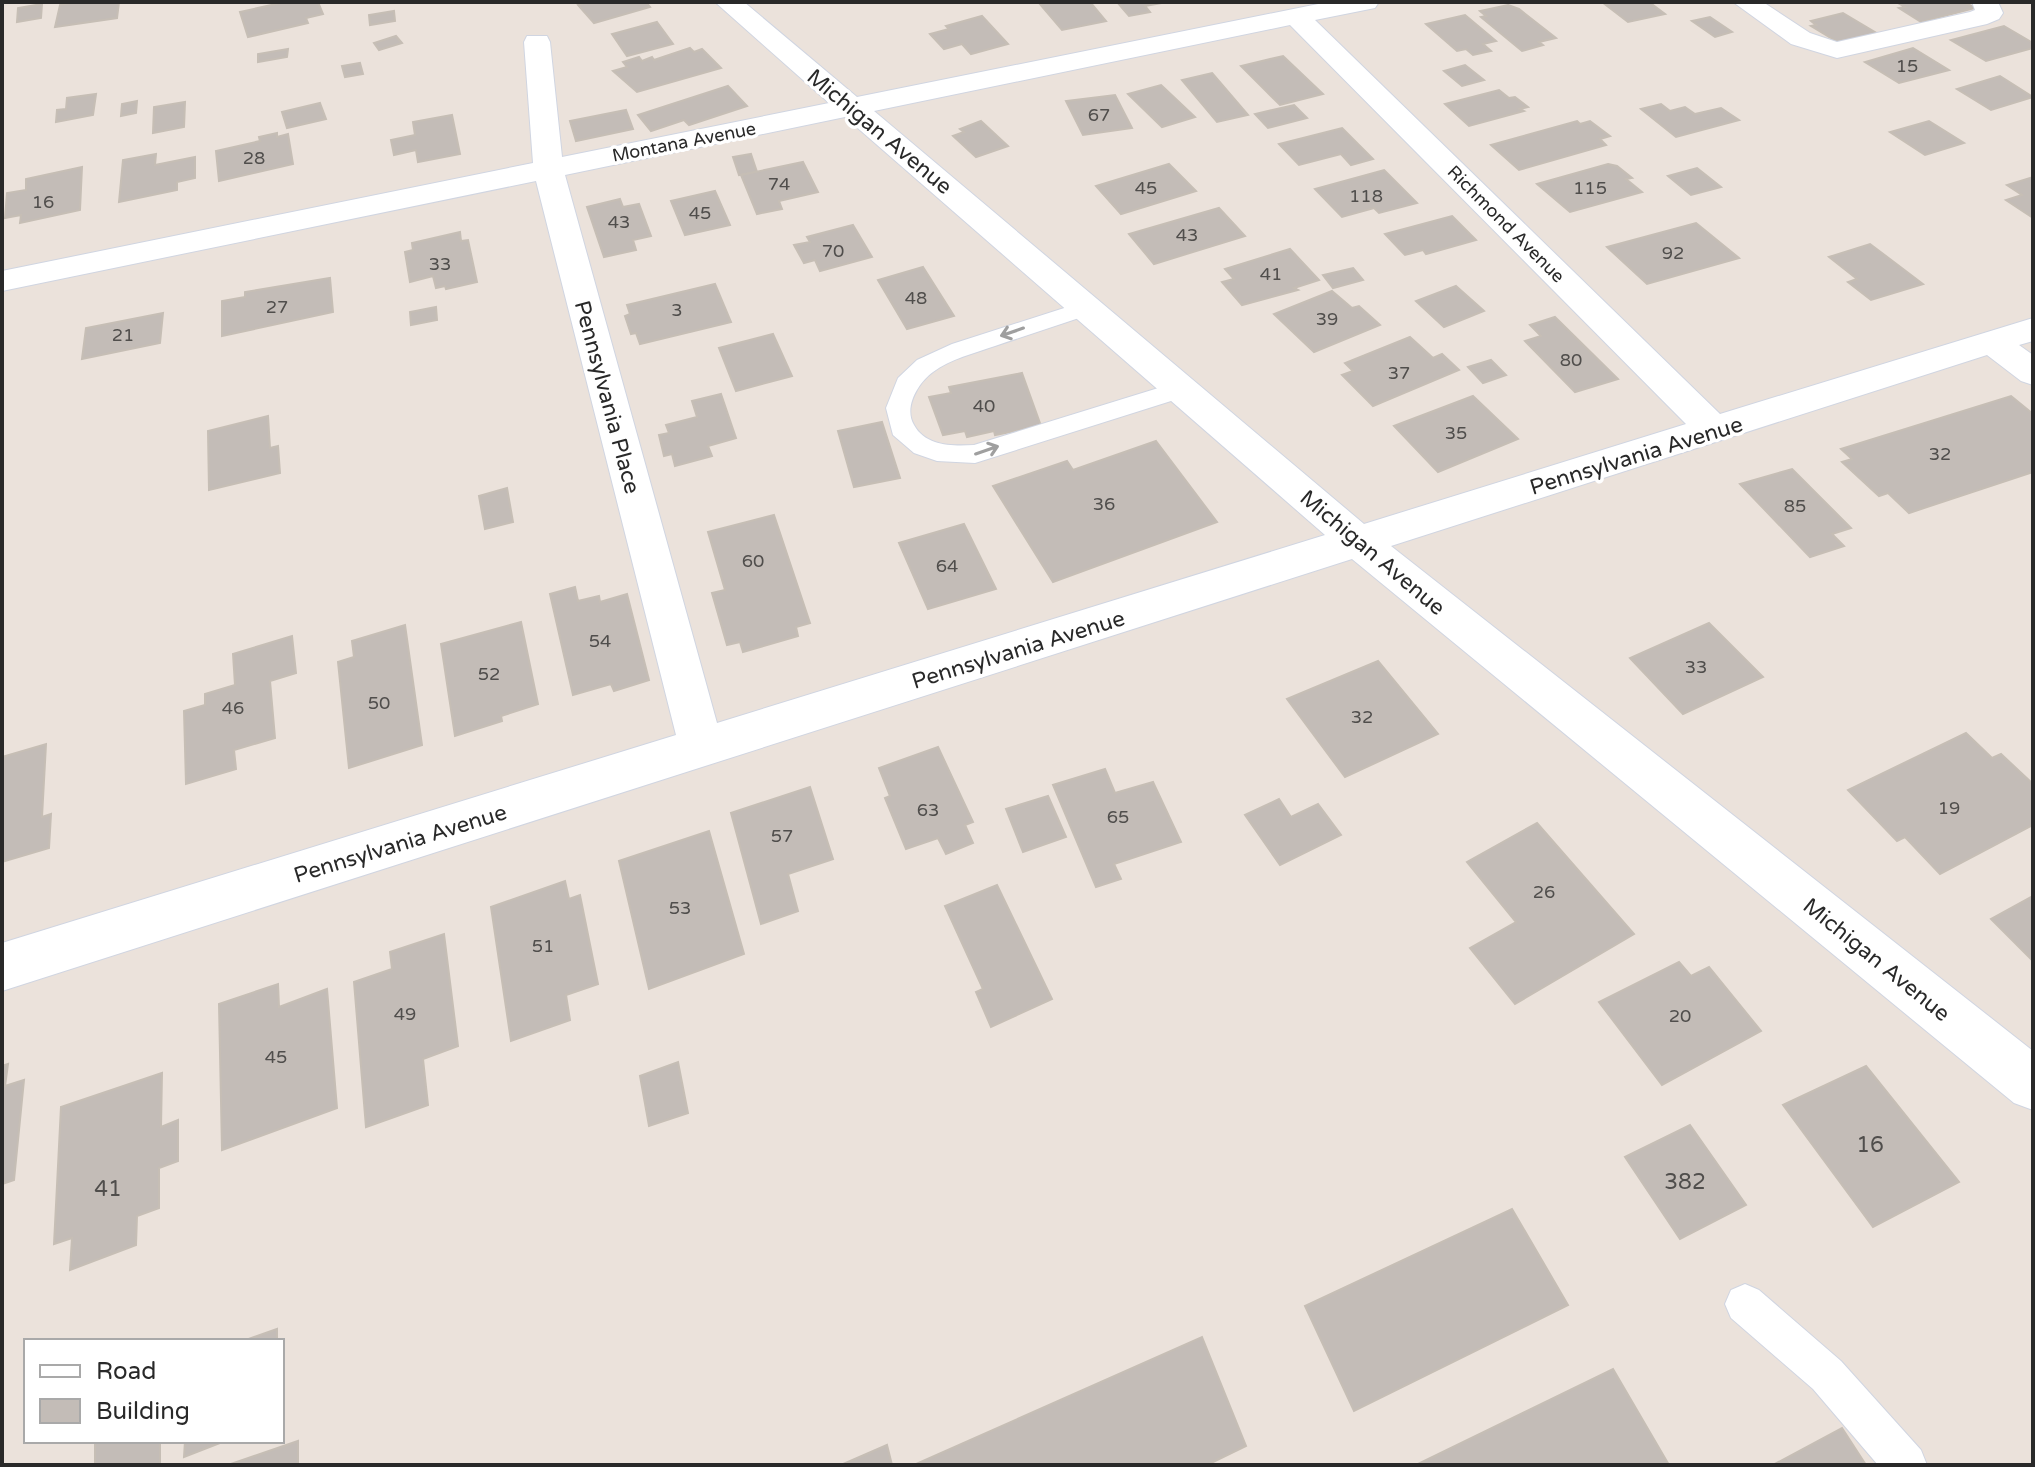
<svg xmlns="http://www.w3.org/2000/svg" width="2035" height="1467" viewBox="0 0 2035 1467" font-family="'Varela Round',sans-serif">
  <rect width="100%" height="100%" fill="#ebe2db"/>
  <!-- building -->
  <g fill="#c3bcb7" stroke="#c6beb5" stroke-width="2">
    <path d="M76,2H119L117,18L55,27L60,5Z"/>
    <path d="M285,2H318L323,14L306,18L308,23L248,37L240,12Z"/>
    <path d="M587,2H646L650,7L594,23L578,5Z"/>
    <path d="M1090,2L1106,21L1062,30L1039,3Z"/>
    <path d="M1117,2H1167L1145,6L1150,12L1129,16Z"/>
    <path d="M1602,2H1649L1665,14L1628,22Z"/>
    <path d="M1896,2H1964L1975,8L1921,22L1899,8L1905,7Z"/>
    <path d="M42,4L41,18L17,22L18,8Z"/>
    <path d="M1508,5L1519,9L1556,38L1539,42L1543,45L1522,51L1481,17L1486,16L1480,11Z"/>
    <path d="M394,11L395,21L370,25L369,15Z"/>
    <path d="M1843,13L1878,34L1846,43L1836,41L1811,26L1816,25L1811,21Z"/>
    <path d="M1465,15L1496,41L1483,44L1491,51L1473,55L1466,49L1457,51L1426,24Z"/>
    <path d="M982,16L1008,44L971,54L962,44L944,49L930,34L949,29L946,26Z"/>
    <path d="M1710,17L1732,32L1715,37L1692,21Z"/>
    <path d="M657,22L673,44L627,56L612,34Z"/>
    <path d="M2004,26L2033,43V48L1986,61L1951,40Z"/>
    <path d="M396,36L402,43L379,50L374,43Z"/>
    <path d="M690,48L694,52L702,49L721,68L637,92L613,71L627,67L623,62L639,57L642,61L652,57L654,60Z"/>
    <path d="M1913,48L1949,70L1899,83L1865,62Z"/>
    <path d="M288,49L287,57L258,62V54Z"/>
    <path d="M1283,56L1323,94L1280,105L1241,66Z"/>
    <path d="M360,63L363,74L345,77L342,66Z"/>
    <path d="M1465,65L1484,80L1462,86L1444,71Z"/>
    <path d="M1212,73L1248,115L1217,122L1182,80Z"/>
    <path d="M2000,76L2033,97L1991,110L1957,89Z"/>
    <path d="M1161,85L1195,117L1162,127L1128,94Z"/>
    <path d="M728,86L747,106L689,125L684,120L651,131L638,115Z"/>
    <path d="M1499,90L1509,98L1515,97L1528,107L1520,109L1524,111L1469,126L1445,104Z"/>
    <path d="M96,94L93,115L56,122L57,110L66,109L67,98Z"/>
    <path d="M1115,95L1132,128L1083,135L1066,101Z"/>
    <path d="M137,101L136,113L121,116L122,104Z"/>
    <path d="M185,102L184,127L153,133L154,107Z"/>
    <path d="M320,103L326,119L287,128L282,112Z"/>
    <path d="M1661,104L1670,111L1685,107L1695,114L1721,108L1739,120L1676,137L1641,109Z"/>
    <path d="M1294,105L1307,118L1268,128L1255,114Z"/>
    <path d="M626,110L633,129L576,141L570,121Z"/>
    <path d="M452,115L460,154L418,162L416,150L394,155L391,140L415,135L413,122Z"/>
    <path d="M981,121L1008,146L976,157L953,136L964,132L960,129Z"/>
    <path d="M1577,121L1580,124L1590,121L1610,136L1600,139L1606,145L1519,170L1491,145Z"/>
    <path d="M1929,121L1964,143L1925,155L1890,132Z"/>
    <path d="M1342,128L1373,159L1351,165L1341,154L1299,165L1279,144Z"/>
    <path d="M277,133V137L288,134L293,164L219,181L216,151L260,141L259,137Z"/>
    <path d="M156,154L155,165L195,157V178L177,182V190L119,202L123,160Z"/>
    <path d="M751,154L757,172L739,175L733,157Z"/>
    <path d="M803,162L818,192L779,201L782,209L757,214L741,175Z"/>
    <path d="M1169,164L1196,191L1121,214L1096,186Z"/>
    <path d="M1608,164L1617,166L1632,178L1626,179L1642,192L1570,212L1537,184Z"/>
    <path d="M82,167L80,210L20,223L21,215L5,218L7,193L26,190V179Z"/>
    <path d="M1697,168L1721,187L1691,195L1668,176Z"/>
    <path d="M1384,170L1417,203L1379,213L1374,208L1342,217L1315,189Z"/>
    <path d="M2033,177V218L2006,200L2022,195L2007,185Z"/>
    <path d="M715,191L730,225L685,235L671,201Z"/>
    <path d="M620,199L623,207L639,204L651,236L633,240L636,250L604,257L587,207Z"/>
    <path d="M1219,208L1245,236L1154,264L1129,234Z"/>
    <path d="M1452,216L1476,240L1426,254L1423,250L1405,255L1385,234Z"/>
    <path d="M1696,223L1739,258L1647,284L1607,247Z"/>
    <path d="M853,225L872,257L820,271L815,260L804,263L794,245L810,242L807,237Z"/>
    <path d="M460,232L461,241L468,240L477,282L446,289L445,286L436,288L433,276L410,282L405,252L413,250L412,243Z"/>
    <path d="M1870,244L1923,284L1871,300L1848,282L1857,279L1829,257Z"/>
    <path d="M1290,249L1319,280L1294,288L1298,290L1242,305L1222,282L1234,279L1225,269Z"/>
    <path d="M923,267L954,316L907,329L878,280Z"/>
    <path d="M1353,268L1363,280L1333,288L1323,275Z"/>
    <path d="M330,278L333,312L222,336V301L245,297V292Z"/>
    <path d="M715,284L731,322L640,344L636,333L631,334L625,316L630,314L627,305Z"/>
    <path d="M1456,286L1484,311L1444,327L1416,301Z"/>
    <path d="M1332,291L1352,308L1359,306L1380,325L1314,352L1274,314Z"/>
    <path d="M436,307L437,320L411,325L410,312Z"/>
    <path d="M163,313L160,343L82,359L86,328Z"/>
    <path d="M1555,317L1618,379L1575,392L1525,341L1541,336L1530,325Z"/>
    <path d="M773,334L792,376L736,391L719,348Z"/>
    <path d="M1410,337L1433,358L1442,354L1459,370L1373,406L1342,375L1353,371L1345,363Z"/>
    <path d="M1491,360L1506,375L1483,383L1468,367Z"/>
    <path d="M1022,373L1041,426L995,435L994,431L967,437L965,431L943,435L929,397L951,393L949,387Z"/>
    <path d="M721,394L736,438L708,446L712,456L675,466L672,454L664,456L659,435L669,433L666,425L697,417L692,401Z"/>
    <path d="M1473,396L1518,439L1438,472L1394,426Z"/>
    <path d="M2011,396L2033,414V472L1909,513L1888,493L1879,496L1842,462L1852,459L1841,449Z"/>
    <path d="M268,416L270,448L278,446L280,473L209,490L208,431Z"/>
    <path d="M882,422L900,478L854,487L838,431Z"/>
    <path d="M1156,441L1217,522L1053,582L993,486L1067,461L1073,470Z"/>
    <path d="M1792,469L1851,528L1832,534L1844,546L1810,557L1740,484Z"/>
    <path d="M507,488L513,522L485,529L479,496Z"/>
    <path d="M774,515L810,623L796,627L798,636L743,652L740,642L727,645L712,593L725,590L708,532Z"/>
    <path d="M964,524L996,589L928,609L899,543Z"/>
    <path d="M575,587L578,601L599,596L600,602L627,594L649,680L614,691L611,684L573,695L550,594Z"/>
    <path d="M521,622L538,704L501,716L502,721L455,736L441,644Z"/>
    <path d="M1709,623L1763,677L1683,714L1630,658Z"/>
    <path d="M405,625L422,745L349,768L338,662L354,657L352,641Z"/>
    <path d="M292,636L296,673L270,681L275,738L234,750L236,769L186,784L184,711L205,705V694L235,685L233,654Z"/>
    <path d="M1378,661L1438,734L1345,777L1287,699Z"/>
    <path d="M1966,733L1992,758L2001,754L2033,784V825L1940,874L1905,837L1897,841L1848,790Z"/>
    <path d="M46,744L42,817L51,814L49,848L2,862V757Z"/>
    <path d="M938,747L973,822L965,825L973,843L946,854L938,838L906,849L885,798L890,796L879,768Z"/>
    <path d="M1105,769L1115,793L1153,782L1181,842L1114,864L1121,879L1096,887L1053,785Z"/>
    <path d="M810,787L833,859L788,874L798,911L761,924L731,813Z"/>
    <path d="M1048,796L1066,837L1023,852L1006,809Z"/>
    <path d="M1279,799L1291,817L1318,804L1341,835L1280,865L1245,815Z"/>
    <path d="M1537,823L1634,934L1515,1004L1470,948L1516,922L1467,862Z"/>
    <path d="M709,831L744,954L649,989L619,861Z"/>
    <path d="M565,881L569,899L580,895L598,984L566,995L570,1020L511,1041L491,907Z"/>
    <path d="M997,885L1052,999L991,1027L976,992L983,989L945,906Z"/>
    <path d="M2033,896V961L1991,919Z"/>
    <path d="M444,934L458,1046L423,1059L428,1105L366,1127L354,982L392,969L390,952Z"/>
    <path d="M1679,962L1691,976L1709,967L1761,1031L1662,1085L1599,1002Z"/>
    <path d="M278,984L279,1007L327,989L337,1108L222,1150L219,1004Z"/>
    <path d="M678,1062L688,1113L649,1126L640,1076Z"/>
    <path d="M8,1064L5,1086L24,1080L14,1180L2,1184V1066Z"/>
    <path d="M1866,1066L1959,1182L1873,1227L1783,1105Z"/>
    <path d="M162,1073L161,1127L178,1120V1161L159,1168V1208L137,1216L136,1245L70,1270L72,1238L54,1244L61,1107Z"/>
    <path d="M1690,1125L1746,1205L1680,1239L1625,1157Z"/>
    <path d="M1512,1209L1568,1305L1354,1411L1305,1306Z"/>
    <path d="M277,1329V1341H243Z"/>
    <path d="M1202,1337L1246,1446L1207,1465H914Z"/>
    <path d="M1613,1369L1669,1465H1416Z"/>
    <path d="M1842,1428L1866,1465H1773Z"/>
    <rect x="95" y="1441" width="65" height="24"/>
    <path d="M185,1441H225L184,1457Z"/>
    <path d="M298,1441V1465H228Z"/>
    <path d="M887,1445L892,1465H841Z"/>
  </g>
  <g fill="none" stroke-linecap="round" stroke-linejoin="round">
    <defs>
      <g id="service">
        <path d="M1086,301L1094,303L1097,308L1094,313C1061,324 1028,335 995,346C975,353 950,359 933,372C919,382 903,407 914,425C926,447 954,446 974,445L1181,381L1190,383L1193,389L1190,395L975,463L937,461L914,453L893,435L886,408L898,378L917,360L952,344Z"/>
        <path d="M1745,1284L1759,1290L1841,1361L1921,1450L1927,1465H1878L1813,1389L1731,1318L1725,1304L1731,1290Z"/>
      </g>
      <g id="minor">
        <path d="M715,2H744L857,97L1328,2H1379L1375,8L1315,20L1720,414L2033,318V341L2019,345L2033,355V385L2021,381L1987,355L1391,546L2033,1051V1110L2014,1103L1352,559L2,991V943L676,735L536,181L2,291V271L533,163L524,42L527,36H547L550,42L562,157L829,103ZM1290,25L1686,424L1364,524L874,111ZM845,117L1325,535L717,723L565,175Z"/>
        <path d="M1733,2H1763L1810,33L1837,42L1970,12L1975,10L1972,2H1998L2003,13L1999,19L1987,24L1837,58L1791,44Z"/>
      </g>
    </defs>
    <!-- service casing -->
    <use href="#service" stroke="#d0d5e1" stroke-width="2"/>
    <!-- minor casing -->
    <use href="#minor" stroke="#d0d5e1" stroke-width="2"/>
    <!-- service -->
    <use href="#service" fill="#fff" fill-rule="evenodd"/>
    <!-- minor -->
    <use href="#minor" fill="#fff" fill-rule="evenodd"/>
  </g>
  <!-- one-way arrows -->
  <defs><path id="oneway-shaft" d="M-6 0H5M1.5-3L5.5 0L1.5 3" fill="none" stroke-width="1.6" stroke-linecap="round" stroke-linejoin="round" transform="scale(2)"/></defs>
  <g stroke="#9f9f9f">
    <use href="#oneway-shaft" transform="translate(1012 332) rotate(161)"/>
    <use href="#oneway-shaft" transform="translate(987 450) rotate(-19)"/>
  </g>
  <g text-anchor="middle" stroke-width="7" stroke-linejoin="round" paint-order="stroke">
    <!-- number labels -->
    <g font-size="18" fill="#504e4c">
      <text x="1907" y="72">15</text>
      <text x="1099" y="121">67</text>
      <text x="254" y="164">28</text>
      <text x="779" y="190">74</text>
      <text x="1146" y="194">45</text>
      <text x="1590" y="194">115</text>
      <text x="1366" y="202">118</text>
      <text x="43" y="208">16</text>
      <text x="700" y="219">45</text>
      <text x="619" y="228">43</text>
      <text x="1187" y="241">43</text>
      <text x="833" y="257">70</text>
      <text x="1673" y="259">92</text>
      <text x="440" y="270">33</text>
      <text x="1271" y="280">41</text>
      <text x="916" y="304">48</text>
      <text x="277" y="313">27</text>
      <text x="677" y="316">3</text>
      <text x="1327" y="325">39</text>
      <text x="123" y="341">21</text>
      <text x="1571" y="366">80</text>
      <text x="1399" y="379">37</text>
      <text x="984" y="412">40</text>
      <text x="1456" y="439">35</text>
      <text x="1940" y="460">32</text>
      <text x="1104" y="510">36</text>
      <text x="1795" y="512">85</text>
      <text x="753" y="567">60</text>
      <text x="947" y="572">64</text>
      <text x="600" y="647">54</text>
      <text x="1696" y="673">33</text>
      <text x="489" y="680">52</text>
      <text x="379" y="709">50</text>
      <text x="233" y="714">46</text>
      <text x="1362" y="723">32</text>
      <text x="1949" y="814">19</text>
      <text x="928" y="816">63</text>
      <text x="1118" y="823">65</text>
      <text x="782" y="842">57</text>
      <text x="1544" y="898">26</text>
      <text x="680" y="914">53</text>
      <text x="543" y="952">51</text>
      <text x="405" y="1020">49</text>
      <text x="1680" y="1022">20</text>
      <text x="276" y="1063">45</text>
    </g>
    <!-- far-street labels -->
    <g font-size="18" fill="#292929" stroke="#fff">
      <text transform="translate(684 142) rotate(-11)" y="6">Montana Avenue</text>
      <text transform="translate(1506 224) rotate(45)" y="6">Richmond Avenue</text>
    </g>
    <!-- street labels -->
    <g font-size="22" fill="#292929" stroke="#fff">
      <text transform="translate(880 131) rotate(40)" y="8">Michigan Avenue</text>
      <text transform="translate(608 397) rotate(75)" y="8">Pennsylvania Place</text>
      <text transform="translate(1636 455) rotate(-17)" y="8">Pennsylvania Avenue</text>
      <text transform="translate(1373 552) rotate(40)" y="8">Michigan Avenue</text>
      <text transform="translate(1018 649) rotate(-17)" y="8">Pennsylvania Avenue</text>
      <text transform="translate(400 843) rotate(-17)" y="8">Pennsylvania Avenue</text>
      <text transform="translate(1877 959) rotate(39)" y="8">Michigan Avenue</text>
    </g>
    <!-- near-number labels -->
    <g font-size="22" fill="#504e4c">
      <text x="1870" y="1152">16</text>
      <text x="1685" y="1189">382</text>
      <text x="108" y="1196">41</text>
    </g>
  </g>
  <!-- border -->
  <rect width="2035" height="1467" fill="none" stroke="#292929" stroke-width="8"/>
  <!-- legend -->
  <rect x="24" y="1339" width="260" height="104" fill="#ffffff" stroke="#a9a9a9" stroke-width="2"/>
  <rect x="40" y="1365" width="40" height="12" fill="#ffffff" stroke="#a9a9a9" stroke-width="2"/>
  <text x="96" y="1379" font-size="24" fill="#292929">Road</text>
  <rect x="40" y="1399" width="40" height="24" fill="#c3bcb7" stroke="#a9a9a9" stroke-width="2"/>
  <text x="96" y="1419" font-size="24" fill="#292929">Building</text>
</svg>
